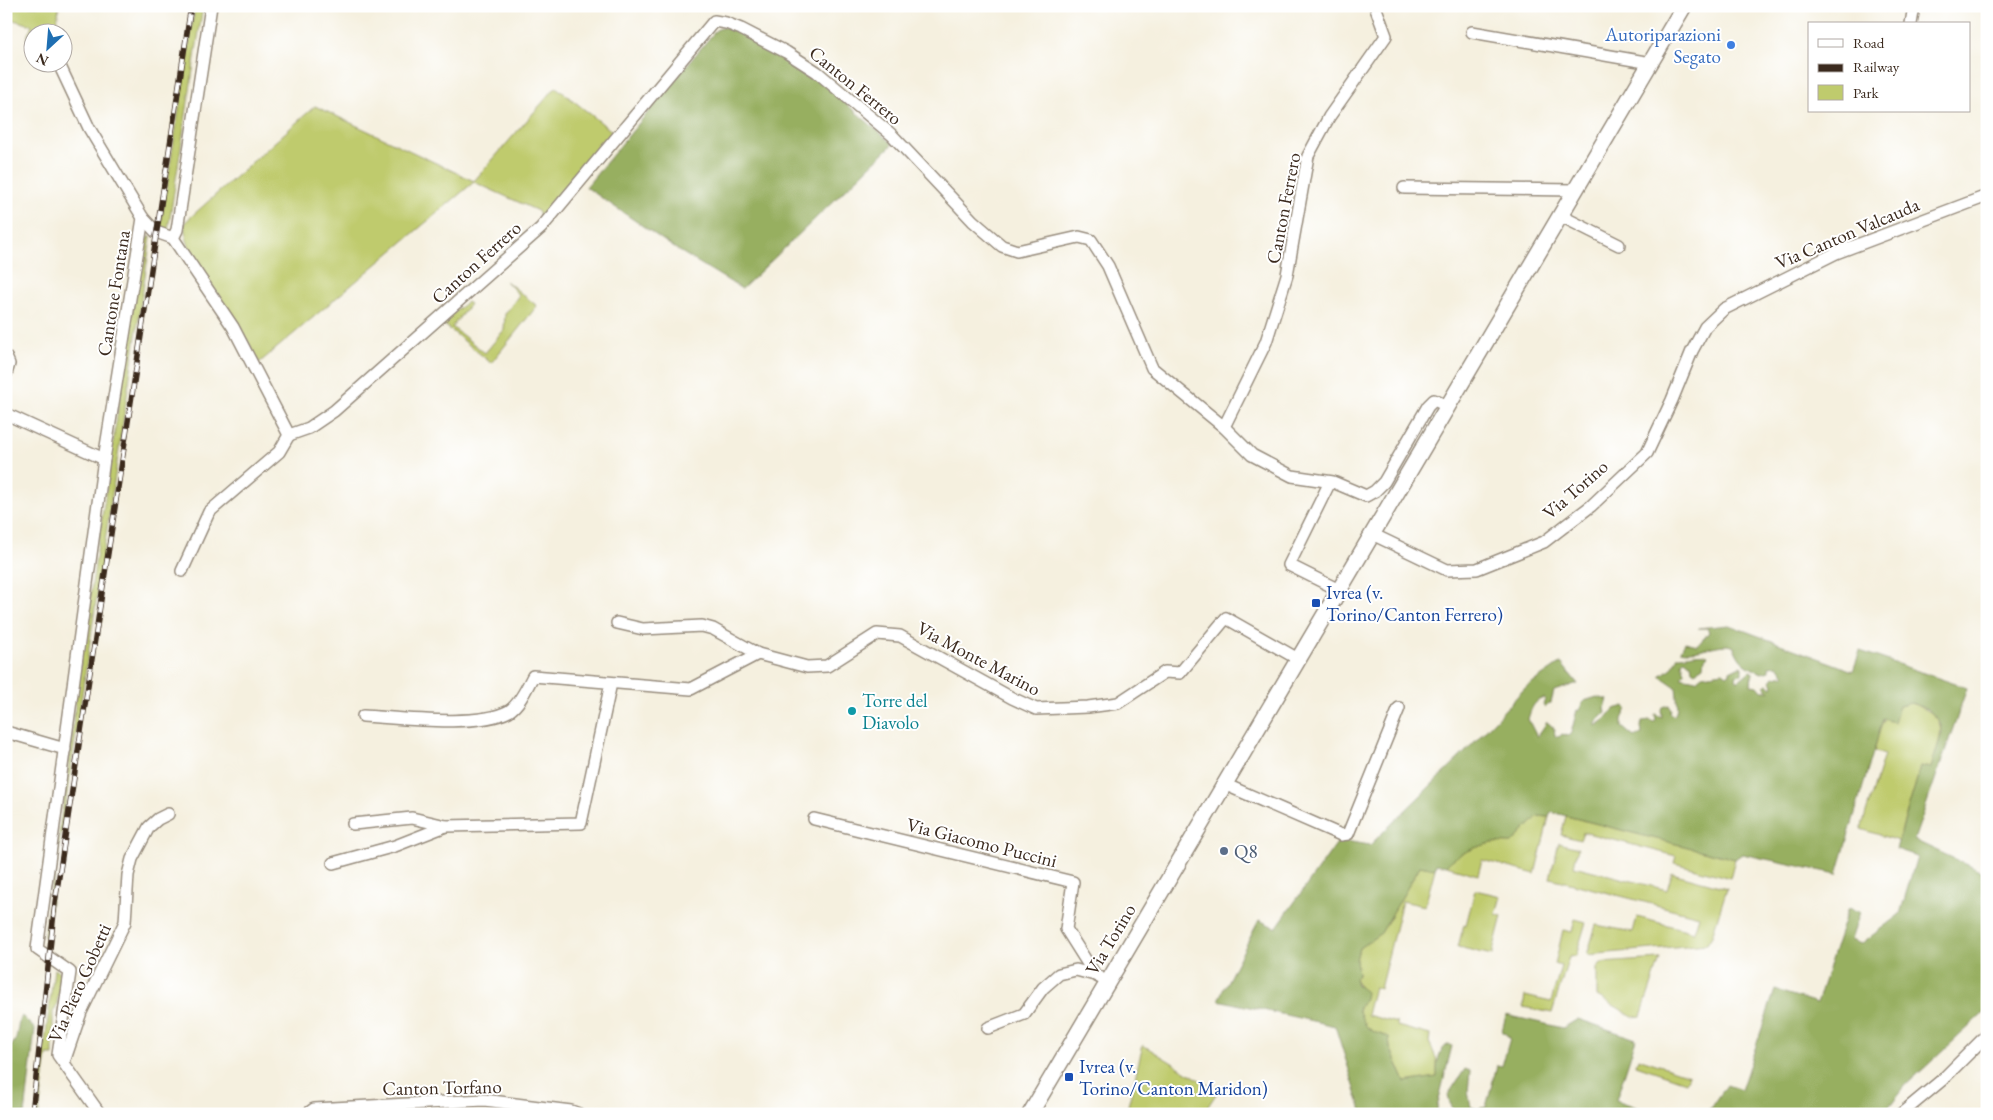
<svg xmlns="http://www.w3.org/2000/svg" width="1993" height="1120" viewBox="0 0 1993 1120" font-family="'EB Garamond',serif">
  <rect width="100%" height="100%" fill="#fff"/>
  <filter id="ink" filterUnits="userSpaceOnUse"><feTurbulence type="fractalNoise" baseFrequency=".02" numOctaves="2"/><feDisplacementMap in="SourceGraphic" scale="10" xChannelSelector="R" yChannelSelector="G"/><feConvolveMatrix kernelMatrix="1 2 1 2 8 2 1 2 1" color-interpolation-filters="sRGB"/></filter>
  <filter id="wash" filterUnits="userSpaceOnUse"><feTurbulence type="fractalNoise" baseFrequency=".0096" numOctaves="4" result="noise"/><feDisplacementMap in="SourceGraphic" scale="20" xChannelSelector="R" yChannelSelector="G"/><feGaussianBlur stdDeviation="1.12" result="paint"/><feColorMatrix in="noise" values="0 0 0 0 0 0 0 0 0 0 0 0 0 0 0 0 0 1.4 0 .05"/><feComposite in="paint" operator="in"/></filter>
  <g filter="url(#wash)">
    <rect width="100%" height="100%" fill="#f5f0df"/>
    <!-- green -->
    <g fill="#bfcb6d" stroke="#7d7a46">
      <path d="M10,6H59L56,32H32V42L26,39L32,25L6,18Z"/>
      <path d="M195,6H203L168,230H160Z"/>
      <path d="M556,87L613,132L539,222L540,216L538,211L474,182L259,363C252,350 245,335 237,322C218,291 186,261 184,223L315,106L474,181Z"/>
      <path d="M151,236L51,901L47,937L44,936L70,753L77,686L142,247L147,238Z"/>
      <path d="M506,281L537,306L491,363L441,322L467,302L470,304L452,327L485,353L504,330L505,314L519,295Z"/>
      <path d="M1910,703C1953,717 1941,734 1931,768L1921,766L1898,841L1861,829L1884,755L1874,751C1881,727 1882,709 1910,703Z"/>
      <path d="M1538,816L1549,817L1535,874L1482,860L1478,875L1446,866C1454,854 1478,846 1492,843C1498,842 1506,843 1512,843Z"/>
      <path d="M1566,816L1735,859L1730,878L1674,863L1676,856L1583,832L1580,840L1561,835Z"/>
      <path d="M1559,843L1578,848L1574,866L1667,890L1672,873L1727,888L1712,936L1707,944L1587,955L1596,925L1633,932L1637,917L1694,932L1699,916L1550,878Z"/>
      <path d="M1420,866L1435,869L1425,906L1402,901L1380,989L1374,987L1367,1015L1397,1023V1026L1430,1035L1429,1042L1437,1060V1077L1405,1082L1390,1047L1389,1037C1368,1031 1366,1029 1358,1009L1365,998L1355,978L1358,974L1356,960L1359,948L1381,933Z"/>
      <path d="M1475,890L1501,896L1496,914L1502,916L1492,955L1458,947L1464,924L1466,925Z"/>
      <path d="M1575,919L1586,922L1576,956L1569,957L1552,1013L1523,1007L1525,996L1551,1002L1561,966L1555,964L1563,930L1572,932Z"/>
      <path d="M1660,959L1641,1016L1634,1017L1597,996V968L1601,963Z"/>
      <path d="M54,969C68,974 60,986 58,997C57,1003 57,1006 53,1012V1055H47L39,1114H36Z"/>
      <path d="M1143,1045L1218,1091L1203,1114H1137L1127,1110Z"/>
      <path d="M1638,1058L1689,1075L1686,1082L1636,1065Z"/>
    </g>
    <!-- forest -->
    <g fill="#97af60" stroke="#696c3f">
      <path d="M724,27L731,28L815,77L893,144L742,289L676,249L586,187L716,30Z"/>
      <path d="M1729,625L1853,671L1860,651L1967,688L1914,840L1987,874V1010L1906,1085L1883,1114H1703L1712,1107L1727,1085L1741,1090L1775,990L1817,1003L1848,908L1860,912L1851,940L1861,944L1900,914L1917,856L1896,849L1921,766L1931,768L1942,732L1940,722L1928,709L1911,703L1899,706L1894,722L1883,719L1837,874L1742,854L1735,859L1551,812L1549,817L1538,816L1512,843C1506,843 1498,842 1492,843C1478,846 1455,854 1446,866L1436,864L1435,869L1420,866L1381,933L1359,948L1356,960L1358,974L1355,978L1357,985L1366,992L1365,998L1358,1009C1366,1029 1368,1031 1389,1037L1390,1048L1405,1082L1437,1077C1437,1065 1437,1050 1449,1044L1452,1046L1437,1107L1438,1114H1363L1335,1026L1218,1000L1259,920L1276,928L1339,840L1370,845L1465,752L1526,687L1561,663L1578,684H1575L1554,691L1551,703L1545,707L1543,704L1545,700L1544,698C1533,701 1531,710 1528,719L1537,737L1547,722L1554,728L1555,736L1559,737L1562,734L1568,736L1571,733L1577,710L1580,711L1582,703L1584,701L1597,697L1608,700L1605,708L1606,713L1596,723V726L1606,719L1614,709L1625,706L1627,709L1622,719V727L1634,737L1642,734L1641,727L1642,721L1650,720L1653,722L1656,721L1655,714L1662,717L1661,709L1663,707L1669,705L1671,709L1670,713L1674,716L1678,708L1676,687L1660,676L1672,668L1678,656C1689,656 1698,651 1708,655L1705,658L1704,666L1695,672L1692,670L1691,664L1685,659L1682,662L1685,673L1681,677L1696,680L1702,675L1723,672L1727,675L1730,674V671L1740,666L1742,667V674L1736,675L1735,679L1738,681L1750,671L1752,672L1751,685L1758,686L1762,691H1770L1764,686L1768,684L1772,687L1773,684L1771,681L1774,677L1785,675L1778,665L1769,666V671L1762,673C1746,666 1740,663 1734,647C1721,640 1698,655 1681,650L1685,642L1698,645L1709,632L1707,628H1698Z"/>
      <path d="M1506,1015L1563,1028L1578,1019L1636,1039L1616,1100L1656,1114H1456L1450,1103L1448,1095L1465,1069L1470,1071L1468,1092L1471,1107L1477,1109L1486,1107L1497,1065L1502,1066L1510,1038L1502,1031Z"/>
      <path d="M22,1016L35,1029L25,1114H6V1054L16,1039L19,1021Z"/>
    </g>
  </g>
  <g filter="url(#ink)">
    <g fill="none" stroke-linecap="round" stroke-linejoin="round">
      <defs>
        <g id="minor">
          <path d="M1911,24L1914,6"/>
          <path d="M1472,32L1651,63"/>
          <path d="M58,62L89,128L143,218L156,232L173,238L233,327L289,435"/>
          <path d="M1404,188L1575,190"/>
          <path d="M1561,216L1619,245"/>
          <path d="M173,238L177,230L211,6"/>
          <path d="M6,357L9,364L6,374"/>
          <path d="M6,414L104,459"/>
          <path d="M1224,427L1266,342L1287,275L1308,156L1329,117L1386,36L1375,6"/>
          <path d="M289,435L309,428L334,411L541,228L714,21L726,23L741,29L786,52L817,72L892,135L973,221L1002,246L1017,251L1079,237L1091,240L1108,266L1152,368L1224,427L1252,455L1292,476L1333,482L1366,496L1375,491L1384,482L1428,406L1434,400L1447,406"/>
          <path d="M1330,482L1289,565L1339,590"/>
          <path d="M1372,534L1447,570L1477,569L1544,542L1591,506L1647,453L1672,400L1692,351L1705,327L1724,309L1836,253L1987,196"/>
          <path d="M182,571L209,512L279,452L289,435"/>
          <path d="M617,623L643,629L702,626L713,629L758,654"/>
          <path d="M363,716C400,718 478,728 509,711C520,704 527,687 533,676L691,689L758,654L807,667L827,666L877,634L900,636L1012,698L1036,709L1088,707L1118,703L1165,672L1180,673L1226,618L1298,659"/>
          <path d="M6,732L65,749"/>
          <path d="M1224,784L1341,835L1348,834L1399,708"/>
          <path d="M814,819L1073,882L1066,929L1095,975L1108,982"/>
          <path d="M353,824L412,818L446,826L581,823L611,683"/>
          <path d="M333,863L395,846L446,826"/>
          <path d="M988,1028L1024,1014L1043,988L1059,974L1076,970L1095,975"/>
          <path d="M64,1062L81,1012L125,922L128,875L132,859L149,827L158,819L168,814"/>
          <path d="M100,1114L58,1055L70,972L37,949L104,459L143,218"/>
          <path d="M307,1114L314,1109L484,1100L571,1111L579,1114"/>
          <path d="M1901,1114L1942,1080L1987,1035"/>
        </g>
        <path id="tertiary" d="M1030,1114L1684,6"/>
      </defs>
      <!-- minor casing -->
      <use href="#minor" stroke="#988d7e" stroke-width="14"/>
      <!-- tertiary casing -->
      <use href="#tertiary" stroke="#988d7e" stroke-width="18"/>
      <!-- minor -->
      <use href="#minor" stroke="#fff" stroke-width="11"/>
      <!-- tertiary -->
      <use href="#tertiary" stroke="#fff" stroke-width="15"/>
      <defs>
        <path id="rail" d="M32,1114L55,903L191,6"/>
      </defs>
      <!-- rail casing -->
      <use href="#rail" stroke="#3b2a1e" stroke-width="5.5"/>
      <!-- rail -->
      <use href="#rail" stroke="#fff" stroke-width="4" stroke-dasharray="11" stroke-linecap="butt"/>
    </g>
  </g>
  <!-- markers -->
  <circle fill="#3f7fe0" stroke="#fff" stroke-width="2" cx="1731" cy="45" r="5"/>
  <g fill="#1a4fb4" stroke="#fff" stroke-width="2">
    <rect x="1311" y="598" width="10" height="10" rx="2.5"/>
    <rect x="1064" y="1072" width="10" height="10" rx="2.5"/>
  </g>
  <circle fill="#0f9aa8" stroke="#fff" stroke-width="2" cx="852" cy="711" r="5"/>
  <circle fill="#5c6f8a" stroke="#fff" stroke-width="2" cx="1224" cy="851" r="5"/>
  <g text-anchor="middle" stroke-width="4" stroke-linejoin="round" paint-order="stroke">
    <!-- shop labels -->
    <g font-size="19" fill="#366cbe" stroke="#fff" text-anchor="end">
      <text x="1721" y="41">Autoriparazioni<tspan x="1721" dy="22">Segato</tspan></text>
    </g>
    <!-- street labels -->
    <g font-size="19" fill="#3b2a1e" stroke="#fff">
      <text transform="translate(856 85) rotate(39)" y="7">Canton Ferrero</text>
      <text transform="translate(1283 208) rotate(-79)" y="7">Canton Ferrero</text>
      <text transform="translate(1847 233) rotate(-23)" y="7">Via Canton Valcauda</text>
      <text transform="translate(476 262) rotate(-42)" y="7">Canton Ferrero</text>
      <text transform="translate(113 293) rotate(-81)" y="7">Cantone Fontana</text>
      <text transform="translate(1575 489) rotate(-41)" y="7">Via Torino</text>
      <text transform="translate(979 658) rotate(28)" y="7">Via Monte Marino</text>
      <text transform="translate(982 842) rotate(14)" y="7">Via Giacomo Puccini</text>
      <text transform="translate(1110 939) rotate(-59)" y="7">Via Torino</text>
      <text transform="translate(79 983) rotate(-66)" y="7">Via Piero Gobetti</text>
      <text transform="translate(442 1087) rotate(-1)" y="7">Canton Torfano</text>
    </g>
    <!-- transit labels -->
    <g font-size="19" fill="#164399" stroke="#fff" text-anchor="start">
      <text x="1326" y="599">Ivrea (v.<tspan x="1326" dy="22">Torino/Canton Ferrero)</tspan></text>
      <text x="1079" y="1073">Ivrea (v.<tspan x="1079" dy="22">Torino/Canton Maridon)</tspan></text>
    </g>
    <!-- culture labels -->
    <g font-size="19" fill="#0d838f" stroke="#fff" text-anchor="start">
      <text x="862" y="707">Torre del<tspan x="862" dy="22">Diavolo</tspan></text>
    </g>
    <!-- service labels -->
    <g font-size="19" fill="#4e5e75" stroke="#fff" text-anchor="start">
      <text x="1234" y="858">Q8</text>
    </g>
  </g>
  <!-- margin -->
  <rect width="1993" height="1120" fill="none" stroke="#fff" stroke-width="25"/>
  <!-- legend -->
  <rect x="1808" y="22" width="162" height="90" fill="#ffffff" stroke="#b1aaa5"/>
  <rect x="1818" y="39" width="25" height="8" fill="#ffffff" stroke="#b1aaa5"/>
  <text x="1853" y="48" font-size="15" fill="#3b2a1e">Road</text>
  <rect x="1818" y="64" width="25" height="8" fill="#3b2a1e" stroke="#b1aaa5"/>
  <text x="1853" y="72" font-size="15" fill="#3b2a1e">Railway</text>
  <rect x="1818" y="85" width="25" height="15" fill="#bfcb6d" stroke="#b1aaa5"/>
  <text x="1853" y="98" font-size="15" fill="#3b2a1e">Park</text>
  <!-- north arrow -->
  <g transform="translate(48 48) rotate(206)"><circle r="24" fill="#ffffff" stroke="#b1aaa5"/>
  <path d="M0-4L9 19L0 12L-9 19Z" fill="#1f6fb2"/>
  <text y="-8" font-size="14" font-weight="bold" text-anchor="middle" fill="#3b2a1e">N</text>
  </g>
</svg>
